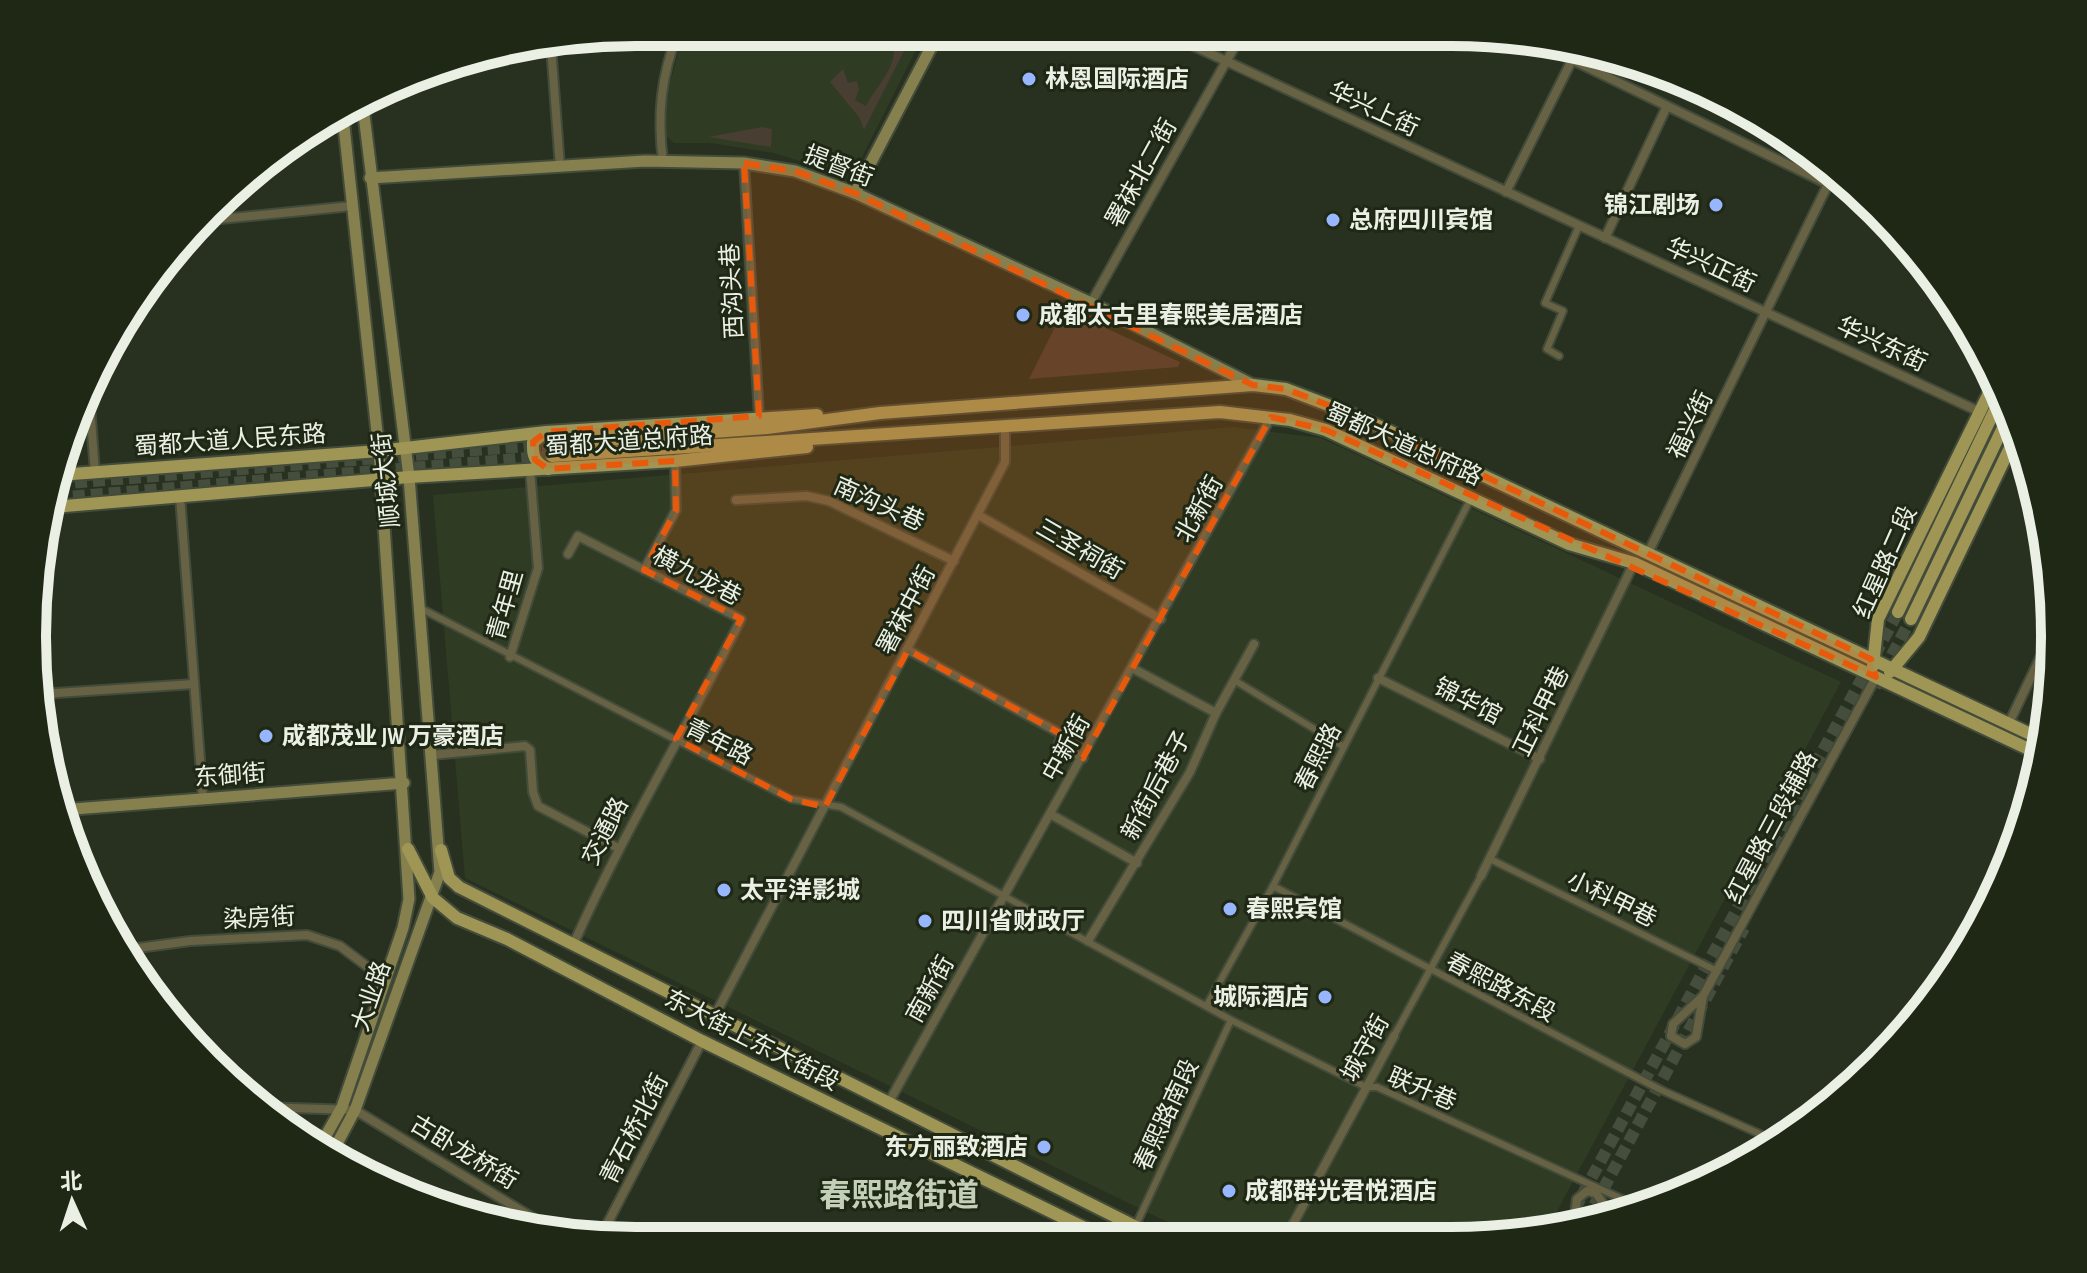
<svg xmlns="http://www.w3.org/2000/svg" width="2087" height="1273" viewBox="0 0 2087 1273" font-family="'Sofia Sans Condensed','Noto Sans SC',sans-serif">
  <rect width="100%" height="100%" fill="#28311f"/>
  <!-- built -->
  <g fill="#303b23">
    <path d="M684,32L924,34L854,173L842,174L774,153L710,143H674L666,136L667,94Z"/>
    <path d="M1748,117L1818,157L1825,167L1743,128Z"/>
    <path d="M1233,427L1321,438L1841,682L1548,1228L1490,1240L1200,1238L465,878L433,495Z"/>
  </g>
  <!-- green -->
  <g fill="#483e31">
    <path d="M912,35L864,130L859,117L830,82L843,69L848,83L857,81L859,89L855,100L866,106C878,82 899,68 893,39Z"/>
    <path d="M762,127L772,129L771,147L708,137Z"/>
    <path d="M1064,309L1180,362L1178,367L1029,379Z"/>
  </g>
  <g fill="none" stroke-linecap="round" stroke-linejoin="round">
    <!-- primary-tunnel -->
    <g stroke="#454e3d" stroke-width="12" stroke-dasharray="12 6" stroke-linecap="butt">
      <path d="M57,484L551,444"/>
      <path d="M55,498L552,456"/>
      <path d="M1875,687L1911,619"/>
      <path d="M1586,1221L1744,928"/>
      <path d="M1566,1225L1898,612"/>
    </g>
    <defs>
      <g id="pedestrian">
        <path d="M1559,356L1547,349L1563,311L1545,303L1579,226"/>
        <path d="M420,608L791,799L841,807L1231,1020L1366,1087H1377L1644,1209"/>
        <path d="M1234,680L1344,747"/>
        <path d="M1490,859L1717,971"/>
        <path d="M1273,886L1659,1089L1778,1142"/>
        <path d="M1207,1005L1273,886L1471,498"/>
        <path d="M1394,1036L1481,876"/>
        <path d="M1135,1227L1231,1020"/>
      </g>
      <g id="minor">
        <path d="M1170,35L1980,412"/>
        <path d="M1525,37L1828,184"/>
        <path d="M551,46L560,167"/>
        <path d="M663,162C657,114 661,77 678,32"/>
        <path d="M744,163L759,416"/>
        <path d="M1506,192L1577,50"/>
        <path d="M210,220L352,206"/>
        <path d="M1605,238L1667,106"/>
        <path d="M1091,303L1241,35"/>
        <path d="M89,392L95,473"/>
        <path d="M180,496L203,799"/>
        <path d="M736,500L807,496L829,501L954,561"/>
        <path d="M978,515L1161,619"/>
        <path d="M1648,553L1834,172"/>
        <path d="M568,554L578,536L741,619C687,729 624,831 574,943"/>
        <path d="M644,570L676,510L675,461"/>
        <path d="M908,650L1063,735L1058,745L1083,758"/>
        <path d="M510,657L538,568L530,469"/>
        <path d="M1134,669L1216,713"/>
        <path d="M1378,678L1540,759"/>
        <path d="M41,694L194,684"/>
        <path d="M2009,723L2052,633"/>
        <path d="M432,755L525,746L530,750L533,792L538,806L618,848"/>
        <path d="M1052,815L1137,863"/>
        <path d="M1481,876L1634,563"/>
        <path d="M1088,941L1190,772L1216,713L1254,644"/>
        <path d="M123,950L190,941L307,935L340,946L385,980"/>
        <path d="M1703,996L1673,1024L1671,1036L1685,1044L1696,1037L1703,996L1876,677"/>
        <path d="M716,1013L1005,462V427"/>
        <path d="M889,1102L1271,417"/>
        <path d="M260,1107L355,1110L563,1236"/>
        <path d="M1574,1223L1577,1199L1587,1191L1596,1193L1602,1202L1596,1219"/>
        <path d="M601,1236L702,1041"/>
        <path d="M1285,1239L1394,1036"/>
      </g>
      <g id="secondary">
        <path d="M370,178L645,161L744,163L795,171L855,193L1091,303L1253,385"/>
        <path d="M855,193L938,34"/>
        <path d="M61,810L404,783"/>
        <path d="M320,1146L342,1107L403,928L409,899L379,451L343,117"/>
        <path d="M332,1153L355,1110L440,872L409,477L363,107"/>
      </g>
      <g id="primary">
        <path d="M543,434L533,442C532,456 535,463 548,469"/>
        <path d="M551,444L767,428L880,413L1253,385L1286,389L1357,416L2043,740"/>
        <path d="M552,456L1220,412L1290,420L1326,430L1569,544L1634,563L2041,755"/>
        <path d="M59,475L379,451L546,432L817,415"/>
        <path d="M53,507L409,477L675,461L807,447"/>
        <path d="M1898,612L2002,395"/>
        <path d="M1911,619L2010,413"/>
        <path d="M1873,666L1878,619L1995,381"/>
        <path d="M1890,672L1919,637L2018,431"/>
        <path d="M408,849L433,898L457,918L507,939L702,1041L1105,1238"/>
        <path d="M441,850L449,878L459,887L1158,1238"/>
      </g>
    </defs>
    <!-- pedestrian casing -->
    <use href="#pedestrian" stroke="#434c3b" stroke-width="10"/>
    <!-- minor casing -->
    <use href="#minor" stroke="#434c3b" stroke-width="12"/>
    <!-- secondary casing -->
    <use href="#secondary" stroke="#434c3b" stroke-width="15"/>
    <!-- primary casing -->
    <use href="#primary" stroke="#434c3b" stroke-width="16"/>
    <!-- pedestrian -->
    <use href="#pedestrian" stroke="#676244" stroke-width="6"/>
    <!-- minor -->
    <use href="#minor" stroke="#676244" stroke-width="8"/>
    <!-- secondary -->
    <use href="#secondary" stroke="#86804e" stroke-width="11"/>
    <!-- primary -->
    <use href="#primary" stroke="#9f9655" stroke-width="12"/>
  </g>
  <!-- marked area -->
  <path fill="#e8590c" fill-opacity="0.2" stroke="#e8590c" stroke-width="6" stroke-dasharray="16 10" stroke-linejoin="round" d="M744,163L795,171L855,193L1253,385L1286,389L1357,416L1871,659L1876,677L1326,430L1271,417L1083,758L1058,745L1063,735L908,650L825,807L791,799L676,739L741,619L644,570L676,510L675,461L548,469L535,460L533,442L546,432L759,416Z"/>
  <!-- markers -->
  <g fill="#97b6fd" stroke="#1f2715" stroke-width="3">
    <circle cx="1029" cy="79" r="8"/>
    <circle cx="1716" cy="205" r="8"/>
    <circle cx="1333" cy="220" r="8"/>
    <circle cx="1023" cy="315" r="8"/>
    <circle cx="266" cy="736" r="8"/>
    <circle cx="724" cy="890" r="8"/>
    <circle cx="1230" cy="909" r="8"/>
    <circle cx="925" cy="921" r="8"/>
    <circle cx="1325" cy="997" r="8"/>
    <circle cx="1044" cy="1147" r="8"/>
    <circle cx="1229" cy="1191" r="8"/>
  </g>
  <g text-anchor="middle" stroke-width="6" stroke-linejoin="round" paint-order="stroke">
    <!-- poi labels -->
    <g font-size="24" font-weight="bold" fill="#ebf0e5" stroke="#1f2715" text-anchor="start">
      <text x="1045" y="87">林恩国际酒店</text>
      <text x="1700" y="213" text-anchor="end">锦江剧场</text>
      <text x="1349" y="228">总府四川宾馆</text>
      <text x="1039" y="323">成都太古里春熙美居酒店</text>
      <text x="282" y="744">成都茂业 JW 万豪酒店</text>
      <text x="740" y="898">太平洋影城</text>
      <text x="1246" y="917">春熙宾馆</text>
      <text x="941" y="929">四川省财政厅</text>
      <text x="1309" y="1005" text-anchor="end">城际酒店</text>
      <text x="1028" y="1155" text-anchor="end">东方丽致酒店</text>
      <text x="1245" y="1199">成都群光君悦酒店</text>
    </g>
    <!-- street labels -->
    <g font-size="24" fill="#ebf0e5" stroke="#1f2715">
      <text transform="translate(1374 109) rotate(25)" y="8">华兴上街</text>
      <text transform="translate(839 166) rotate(21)" y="8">提督街</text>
      <text transform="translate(1141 173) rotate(-61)" y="8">署袜北二街</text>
      <text transform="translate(1711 265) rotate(25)" y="8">华兴正街</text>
      <text transform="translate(732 291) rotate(-93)" y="8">西沟头巷</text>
      <text transform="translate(1882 344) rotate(25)" y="8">华兴东街</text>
      <text transform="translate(1690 425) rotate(-64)" y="8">福兴街</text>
      <text transform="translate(230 440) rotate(-4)" y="8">蜀都大道人民东路</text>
      <text transform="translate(629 441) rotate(-4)" y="8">蜀都大道总府路</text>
      <text transform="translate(1404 444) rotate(24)" y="8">蜀都大道总府路</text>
      <text transform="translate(386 480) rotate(-96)" y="8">顺城大街</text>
      <text transform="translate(879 504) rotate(24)" y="8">南沟头巷</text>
      <text transform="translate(1199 509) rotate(-61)" y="8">北新街</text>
      <text transform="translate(1080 549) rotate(30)" y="8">三圣祠街</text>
      <text transform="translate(1885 562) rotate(-66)" y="8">红星路二段</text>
      <text transform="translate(697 576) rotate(28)" y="8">横九龙巷</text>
      <text transform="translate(505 605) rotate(-74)" y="8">青年里</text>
      <text transform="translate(906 610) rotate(-62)" y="8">署袜中街</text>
      <text transform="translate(1468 701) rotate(27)" y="8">锦华馆</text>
      <text transform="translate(1541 711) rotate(-64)" y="8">正科甲巷</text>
      <text transform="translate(719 742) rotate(27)" y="8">青年路</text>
      <text transform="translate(1066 748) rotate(-61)" y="8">中新街</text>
      <text transform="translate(1318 757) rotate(-63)" y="8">春熙路</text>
      <text transform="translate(230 775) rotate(-4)" y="8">东御街</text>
      <text transform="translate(1156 785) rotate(-62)" y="8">新街后巷子</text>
      <text transform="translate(1771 827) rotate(-62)" y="8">红星路三段辅路</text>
      <text transform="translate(605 831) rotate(-63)" y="8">交通路</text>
      <text transform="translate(1612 899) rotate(26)" y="8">小科甲巷</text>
      <text transform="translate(259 918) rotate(-3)" y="8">染房街</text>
      <text transform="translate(1501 987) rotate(28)" y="8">春熙路东段</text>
      <text transform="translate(930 989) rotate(-61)" y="8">南新街</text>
      <text transform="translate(371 996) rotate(-71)" y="8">大业路</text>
      <text transform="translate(752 1040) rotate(27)" y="8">东大街上东大街段</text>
      <text transform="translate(1365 1048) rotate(-61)" y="8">城守街</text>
      <text transform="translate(1422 1089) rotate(23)" y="8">联升巷</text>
      <text transform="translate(1166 1115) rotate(-65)" y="8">春熙路南段</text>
      <text transform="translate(634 1129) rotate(-63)" y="8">青石桥北街</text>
      <text transform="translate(464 1152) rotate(31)" y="8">古卧龙桥街</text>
    </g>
    <!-- district labels -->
    <g font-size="32" font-weight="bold" fill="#c4cfb8" stroke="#1f2715">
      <text x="899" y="1206">春熙路街道</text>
    </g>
  </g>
  <!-- crop -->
  <path d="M0 0H2087V1273H0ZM636 46H1451A590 590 0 0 1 2041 636V637A590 590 0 0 1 1451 1227H636A590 590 0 0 1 46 637V636A590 590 0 0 1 636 46Z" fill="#1f2715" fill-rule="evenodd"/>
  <path fill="none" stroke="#ebf0e5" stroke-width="10" d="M636 46H1451A590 590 0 0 1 2041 636V637A590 590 0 0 1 1451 1227H636A590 590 0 0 1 46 637V636A590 590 0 0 1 636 46Z"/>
  <!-- north arrow -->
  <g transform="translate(72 1201) rotate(357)" stroke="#1f2715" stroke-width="6" paint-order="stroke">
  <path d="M0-6L14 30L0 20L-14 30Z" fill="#ebf0e5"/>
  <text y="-12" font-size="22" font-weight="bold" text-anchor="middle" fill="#ebf0e5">北</text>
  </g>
</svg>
